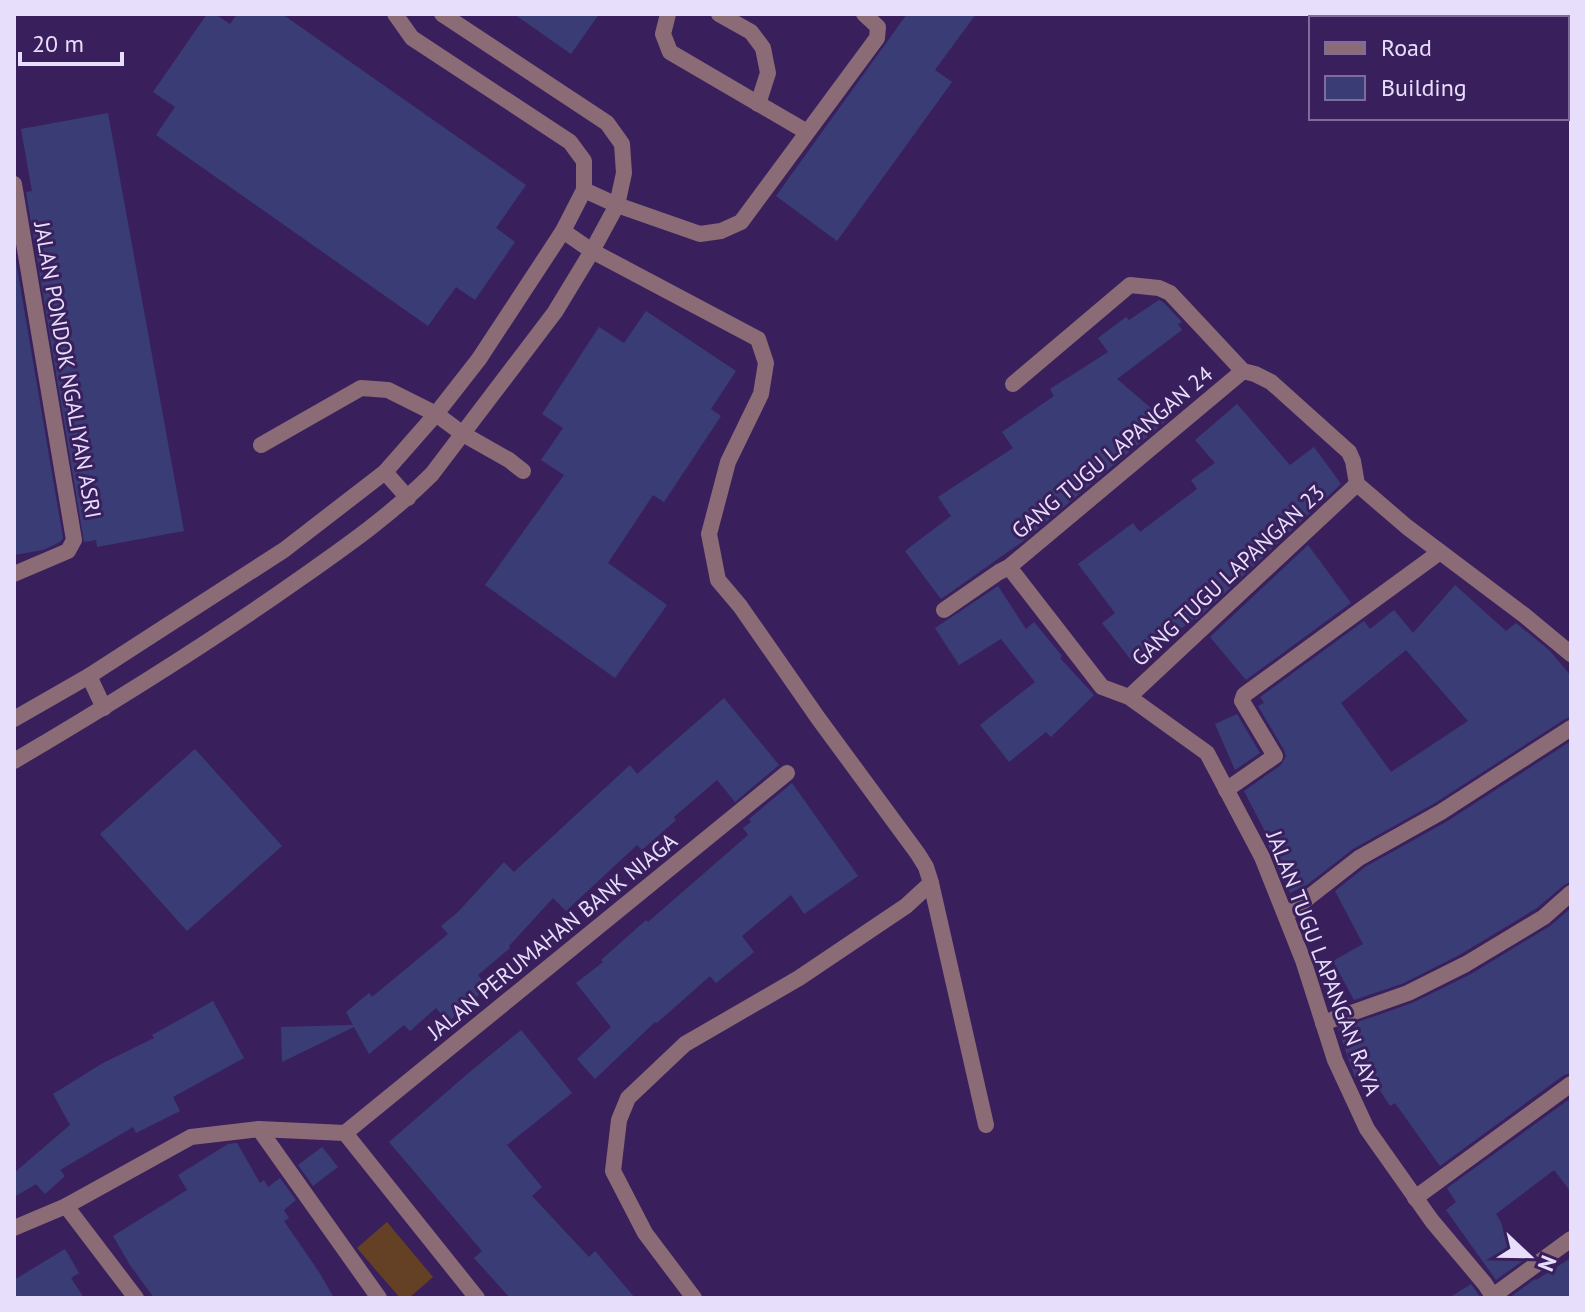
<svg xmlns="http://www.w3.org/2000/svg" width="1585" height="1312" viewBox="0 0 1585 1312" font-family="'PT Sans',sans-serif">
  <rect width="100%" height="100%" fill="#39205c"/>
  <!-- green -->
  <path fill="#644125" d="M387,1222L433,1277L409,1298H400L357,1248Z"/>
  <!-- building -->
  <g fill="#3a3d75" fill-rule="evenodd">
    <path d="M207,14H215L230,24L237,14H282L526,185L496,228L515,242L475,300L456,287L428,326L156,135L175,107L153,92Z"/>
    <path d="M514,14H599L571,54Z"/>
    <path d="M907,14H976L935,70L952,82L837,241L776,196Z"/>
    <path d="M108,113L184,531L97,547L96,540L84,542L26,192L32,191L21,129Z"/>
    <path d="M14,250L63,538L60,542L43,550L14,555Z"/>
    <path d="M1159,300L1163,302L1182,322L1178,324L1182,330L1117,379L1166,421L1022,542L941,599L905,551L951,516L938,497L1013,448L1002,432L1054,396L1050,389L1108,352L1098,338L1126,317L1129,320Z"/>
    <path d="M646,311L736,371L711,409L721,416L664,502L653,495L608,563L667,605L615,678L485,585L564,475L541,460L563,428L542,414L599,327L624,343Z"/>
    <path d="M1237,404L1290,465L1314,447L1341,484L1196,620L1195,618L1135,665L1102,623L1115,613L1078,564L1133,523L1140,532L1197,489L1191,480L1215,463L1195,440Z"/>
    <path d="M1308,545L1351,603L1246,680L1210,637Z"/>
    <path d="M1455,585L1506,631L1516,623L1549,650L1571,676V717L1565,719L1435,803L1353,849L1308,884L1290,893L1267,843L1270,841L1244,791L1281,765L1286,756L1284,750L1258,706L1264,703L1260,697L1364,621L1370,629L1394,610L1413,633ZM1406,650L1468,721L1391,772L1341,703Z"/>
    <path d="M998,586L1026,629L1034,622L1062,656L1060,658L1094,695L1051,737L1046,732L1009,762L980,725L1035,682L1001,639L959,665L935,628Z"/>
    <path d="M724,698L779,765L735,802L717,780L674,817L676,820L642,850L637,845L566,911L553,898L509,946L510,948L478,975L488,987L448,1022L436,1008L410,1031L404,1025L369,1054L354,1027L282,1062L281,1027L353,1025L346,1012L369,993L372,997L448,934L441,926L458,912L504,862L514,872L630,765L637,774Z"/>
    <path d="M1237,714L1260,753L1235,770L1215,724Z"/>
    <path d="M1571,741V882L1564,885L1537,908L1461,954L1404,983L1354,1000L1333,961L1363,944L1335,891L1365,867L1446,822Z"/>
    <path d="M195,749L282,846L187,931L100,834Z"/>
    <path d="M792,783L858,876L804,914L791,895L742,936L754,952L716,983L710,976L657,1023L655,1022L595,1079L577,1059L611,1027L576,983L603,962L601,960L646,920L648,922L748,835L743,828L751,822L749,819Z"/>
    <path d="M1571,908V1073L1564,1075L1440,1166L1395,1103L1390,1106L1369,1073L1355,1077L1338,1029L1412,1003L1471,974L1550,926Z"/>
    <path d="M213,1001L244,1058L173,1097L180,1111L136,1133L133,1127L60,1170L65,1176L45,1194L36,1184L14,1197V1173L70,1125L53,1094L103,1063L154,1038L152,1035Z"/>
    <path d="M521,1030L572,1093L507,1145L542,1187L532,1196L589,1257L595,1251L635,1298H510L474,1258L482,1251L389,1142L472,1070Z"/>
    <path d="M1571,1098V1192L1554,1170L1496,1214L1524,1260L1496,1280L1446,1210L1456,1202L1447,1188Z"/>
    <path d="M237,1143L260,1183L264,1180L268,1187L280,1178L296,1200L284,1210L289,1218L284,1221L319,1272L334,1298H154L130,1265L113,1236L187,1190L178,1175L228,1144Z"/>
    <path d="M322,1147L338,1167L313,1186L298,1165Z"/>
    <path d="M65,1249L79,1273L71,1278L84,1298H14V1280Z"/>
    <path d="M1571,1258V1298H1509L1535,1279L1536,1280Z"/>
    <path d="M1471,1284L1481,1298H1449Z"/>
  </g>
  <g fill="none" stroke-linecap="round" stroke-linejoin="round">
    <!-- lane -->
    <g stroke="#8b6b75" stroke-width="16">
      <path d="M668,14L663,34L670,52L807,132"/>
      <path d="M719,14L751,32L763,48L768,73L758,104"/>
      <path d="M584,190L617,205L700,234L721,231L741,222L877,38L878,27L864,14"/>
      <path d="M563,231L592,251L758,339L766,363L761,394L728,462L709,534L718,580L740,606L818,718L918,854L926,867L931,883L906,906L799,978L685,1044L628,1098L619,1120L613,1171L645,1233L694,1298"/>
      <path d="M261,445L361,388L388,390L436,414L463,434L509,460L523,471"/>
      <path d="M385,472L408,498"/>
      <path d="M89,676L104,708"/>
      <path d="M14,719L89,676L284,550L385,472L436,414L479,359L563,231L584,190V161L570,142L412,38L395,14"/>
      <path d="M14,761C111,704 206,645 298,580C345,547 391,515 432,474L555,312L592,251L617,205L624,173L622,144L607,123L442,14"/>
      <path d="M931,883L986,1125"/>
    </g>
    <!-- street -->
    <g stroke="#8b6b75" stroke-width="16">
      <path d="M14,184L74,540L68,551L14,574"/>
      <path d="M1243,371L1255,374L1271,382L1349,452L1353,461L1357,484L1407,527L1524,615L1571,654"/>
      <path d="M1013,384L1130,285L1159,288L1170,293L1243,371"/>
      <path d="M1009,567L1102,687L1129,697L1207,753L1262,857L1303,960L1335,1060L1367,1129L1432,1221L1485,1284L1494,1298"/>
      <path d="M944,610L999,572L1009,567L1243,371"/>
      <path d="M1129,697L1357,484"/>
      <path d="M1226,790L1275,756L1242,701L1244,695L1440,552"/>
      <path d="M1286,915L1359,858L1441,812L1571,728"/>
      <path d="M1323,1023L1408,993L1466,964L1544,917L1571,893"/>
      <path d="M259,1129L379,1298"/>
      <path d="M345,1133L477,1298"/>
      <path d="M1415,1198L1571,1084"/>
      <path d="M66,1206L136,1298"/>
      <path d="M14,1228L66,1206L191,1137L259,1129L345,1133L787,773"/>
      <path d="M1493,1296L1571,1239"/>
    </g>
  </g>
  <g text-anchor="middle" stroke-width="6" stroke-linejoin="round" paint-order="stroke">
    <!-- street labels -->
    <g font-size="22" fill="#e7defc" stroke="#39205c">
      <text transform="translate(68 370) rotate(80)" y="8">JALAN PONDOK NGALIYAN ASRI</text>
      <text transform="translate(1112 452) rotate(-40)" y="8">GANG TUGU LAPANGAN 24</text>
      <text transform="translate(1228 575) rotate(-43)" y="8">GANG TUGU LAPANGAN 23</text>
      <text transform="translate(552 936) rotate(-39)" y="8">JALAN PERUMAHAN BANK NIAGA</text>
      <text transform="translate(1324 963) rotate(69)" y="8">JALAN TUGU LAPANGAN RAYA</text>
    </g>
  </g>
  <!-- border -->
  <rect width="1585" height="1312" fill="none" stroke="#e7defc" stroke-width="32"/>
  <!-- legend -->
  <rect x="1309" y="16" width="260" height="104" fill="#39205c" stroke="#7f6c9c" stroke-width="2"/>
  <rect x="1325" y="42" width="40" height="12" fill="#8b6b75" stroke="#7f6c9c" stroke-width="2"/>
  <text x="1381" y="56" font-size="24" fill="#e7defc">Road</text>
  <rect x="1325" y="76" width="40" height="24" fill="#3a3d75" stroke="#7f6c9c" stroke-width="2"/>
  <text x="1381" y="96" font-size="24" fill="#e7defc">Building</text>
  <!-- north arrow -->
  <g transform="translate(1529 1256) rotate(112)" stroke="#39205c" stroke-width="6" paint-order="stroke">
  <path d="M0-6L14 30L0 20L-14 30Z" fill="#e7defc"/>
  <text y="-12" font-size="22" font-weight="bold" text-anchor="middle" fill="#e7defc">N</text>
  </g>
  <!-- scale -->
  <path d="M20 52v12h102v-12" fill="none" stroke="#e7defc" stroke-width="4"/>
  <text x="32" y="52" font-size="24" fill="#e7defc" stroke="#39205c" stroke-width="6" paint-order="stroke">20 m</text>
</svg>
